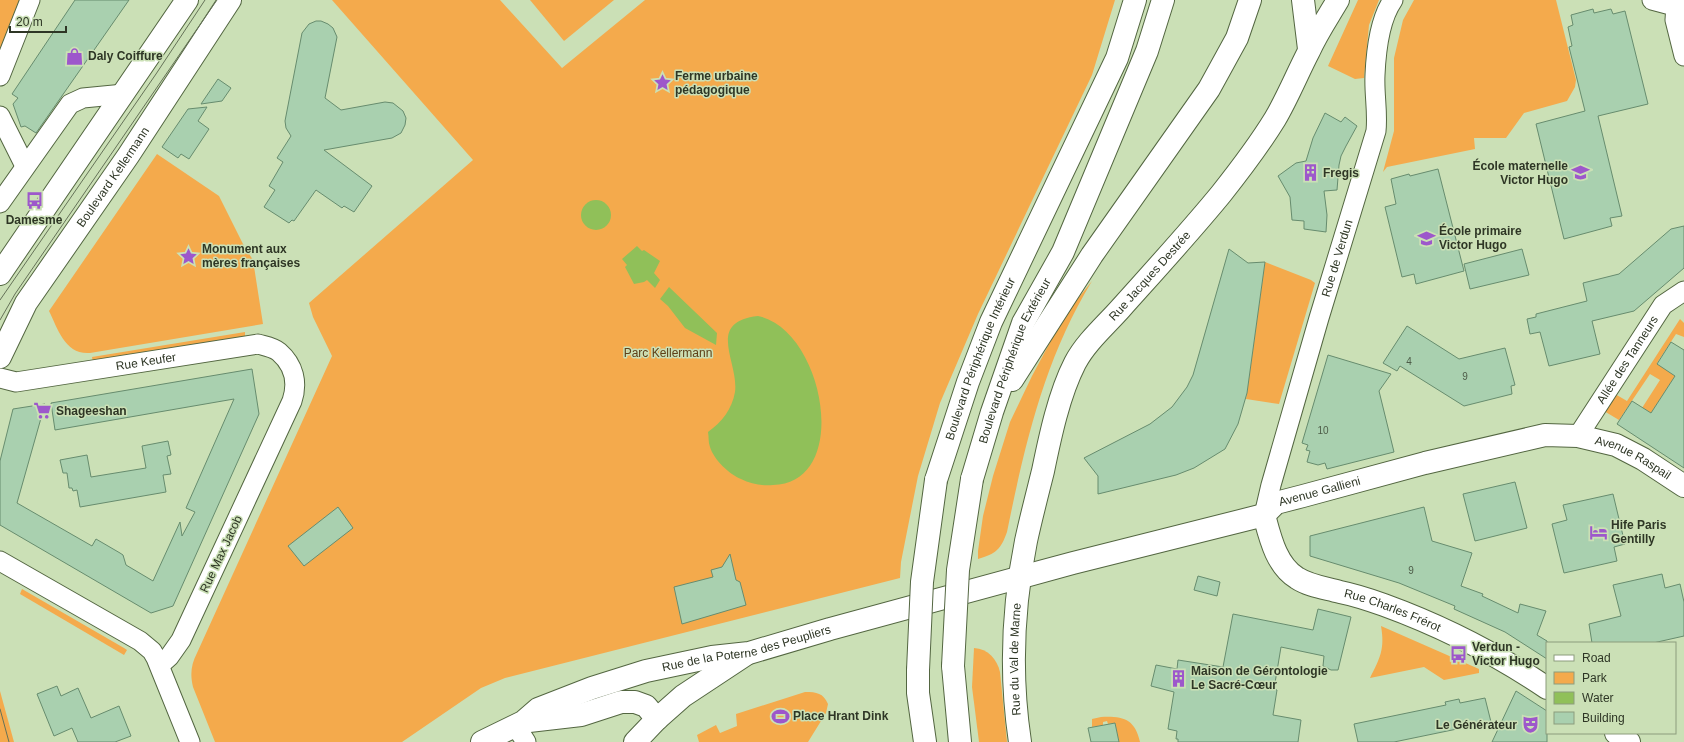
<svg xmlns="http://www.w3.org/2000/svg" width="1684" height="742" viewBox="0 0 1684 742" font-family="Helvetica,sans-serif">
  <rect width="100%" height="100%" fill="#cbe0b6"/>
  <!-- green -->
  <g fill="#f4aa4c">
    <path d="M0,0H22L0,57Z"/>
    <path d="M332,0H500L562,68L645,0H1115L1092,75L978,314L940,403L918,476L901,562L900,578L505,678L481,688L402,742H215L193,687C190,674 191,665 197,653L332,356L313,317L309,303L473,160Z"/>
    <path d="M530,0H614L564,41Z"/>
    <path d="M1358,0H1379L1369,25L1364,78L1355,79L1328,66Z"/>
    <path d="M1414,0H1556L1576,80L1575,87L1567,101L1524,113L1506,138H1474L1475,149L1387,167L1383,172L1394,131V58L1403,20Z"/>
    <path d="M157,154L219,196L244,246L253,260L263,324L90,353C65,355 58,329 49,311Z"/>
    <path d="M1265,262L1311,280L1315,283L1279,404L1246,399Z"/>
    <path d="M1092,281C1044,360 1025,444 1007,532C1001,549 996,554 978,559V551L983,516L993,476L1010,422L1032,376L1064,316Z"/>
    <path d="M1680,319L1684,323V337L1676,334L1657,363L1675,376L1651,413L1642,408L1660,380L1650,374L1619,420L1604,411L1615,394L1627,401Z"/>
    <path d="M245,332V336L93,362L92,357Z"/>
    <path d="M22,589L124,648L127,650L124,655L20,594Z"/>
    <path d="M1381,626L1479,669V673L1444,680L1424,667L1370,678C1380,658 1385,649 1381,626Z"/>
    <path d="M974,648C988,649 997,659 1000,672L1007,742H979L972,687Z"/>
    <path d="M0,691L14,742H0Z"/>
    <path d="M805,692C817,692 823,693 828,704L826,713L808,742H699L697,735L716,725L720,733L737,726L736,714Z"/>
    <path d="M1101,717C1123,716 1135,719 1140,742H1119L1115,723L1108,724L1107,721L1103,722V725L1092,727V719Z"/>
  </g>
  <!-- water -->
  <g fill="#90c059">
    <circle cx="596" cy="215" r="15"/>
    <path d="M637,246L642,251L644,250L660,261L654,273L660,280L655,288L647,280L644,282L634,284L625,267L627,265L622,259Z"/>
    <path d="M669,287L717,333L716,345L685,328L668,306L660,299Z"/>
    <path d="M758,316C824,329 853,483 773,485C762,486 751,484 741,479C729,474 714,460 710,447C708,442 709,437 708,432C722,422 732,409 735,392C739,362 705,322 758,316Z"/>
  </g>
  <!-- building -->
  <g fill="#a9d0af" stroke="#678c6e">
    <path d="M75,0H129L36,133L25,126L21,127L13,104L18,98L12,94Z"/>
    <path d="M1593,9L1594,13L1611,9L1613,14L1625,11L1648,104L1598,116L1622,216L1610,218L1612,226L1564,239L1536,124L1585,111L1569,47L1572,46L1568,27L1573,25L1571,15Z"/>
    <path d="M316,21H321L328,24L333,28L337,37L325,98L341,110L385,102L393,103L403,111L406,118L405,125L401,133L392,138L324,150L372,186L354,212L344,206L342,208L316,190L294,221L292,220L289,223L264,207L275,190L269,186L283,162L277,158L291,136L286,128L285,121L302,33L309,24Z"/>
    <path d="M218,79L231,88L222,101L201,104Z"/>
    <path d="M207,107L198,121L209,129L189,159L181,154L178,158L162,147L188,109Z"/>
    <path d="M1325,113L1341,122L1345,117L1357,126L1346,146L1341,156L1339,165L1337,190L1324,191L1327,215L1326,232L1304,229V221L1292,220L1290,197L1278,176L1296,163L1306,161L1313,138Z"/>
    <path d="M1438,169L1464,271L1416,284L1414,274L1402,277L1385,207L1396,204L1391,179L1409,174L1410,176Z"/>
    <path d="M1684,226V268L1634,311L1592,321L1600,354L1549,366L1540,332L1530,334L1527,319L1536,317V314L1587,301L1583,283L1619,274L1671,229Z"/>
    <path d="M1229,249L1248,263L1265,262L1247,393L1238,424L1225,449L1194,468L1176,475L1098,494V476L1084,458L1150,424L1172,407L1187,387L1193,375Z"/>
    <path d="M1522,249L1529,275L1470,289L1464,264Z"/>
    <path d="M1407,326L1459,359L1505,348L1515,385L1511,386L1512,394L1464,406L1400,366L1397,371L1383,363Z"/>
    <path d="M1671,342L1684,350V468L1617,424L1632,401L1651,413L1675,376L1657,364Z"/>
    <path d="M1328,355L1391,374L1379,391L1394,452L1327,469L1325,463L1318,465L1307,462L1310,451L1306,450L1308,445L1302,443Z"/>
    <path d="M252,369L259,414L173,606L151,613L0,525V461L13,409L45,404L17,503L92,546L96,539L120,553L123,555L126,565L153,581L180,522L182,536L195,512L186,508L234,399L55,430L51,403Z"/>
    <path d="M168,441L171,455L167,456L171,474L163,475L166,492L80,507L77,490L73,491L72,488H69L67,473H63L60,460L87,455L91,477L146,468L142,446Z"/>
    <path d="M1515,482L1527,528L1475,541L1463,494Z"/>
    <path d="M1613,494L1625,544L1614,547L1617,561L1564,573L1552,524L1567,520L1563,505Z"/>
    <path d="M338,507L353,528L304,566L288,546Z"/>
    <path d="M1424,507L1432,541L1472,553L1461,586L1483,594L1482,596L1518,613L1520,604L1546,611L1537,635L1547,641V659L1505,632L1454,609L1455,606L1399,583L1310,556V536Z"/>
    <path d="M730,554L736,580L740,582L746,605L682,624L674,587L713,577L711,570L722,567Z"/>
    <path d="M1662,574L1665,588L1680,584L1684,602V636L1653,643H1592L1589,624L1621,616L1613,585Z"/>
    <path d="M1198,576L1220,582L1217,596L1194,590Z"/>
    <path d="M1318,609L1351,617L1338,670H1331L1323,666L1324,656L1281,647L1274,689L1277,690L1273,715L1301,720L1298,742H1178V739H1176L1177,731L1168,729L1174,692L1151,686L1156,665L1177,669L1178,660L1223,667L1233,614L1313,630Z"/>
    <path d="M57,686L61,696L78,688L91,718L119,706L131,736L115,742H78L72,728L54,736L37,694Z"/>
    <path d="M1516,691L1547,711V742H1492Z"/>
    <path d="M1485,698L1491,722L1394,742H1358L1354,724L1446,705L1445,702L1459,699L1460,703Z"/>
    <path d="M1115,723L1119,742H1091L1088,728Z"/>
  </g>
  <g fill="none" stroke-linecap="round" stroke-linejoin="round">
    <defs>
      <g id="street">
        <path d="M1652,0L1667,4L1684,5"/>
        <path d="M1676,5L1675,20L1684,56"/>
        <path d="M0,76L30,0"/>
        <path d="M0,116L25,166"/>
        <path d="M0,203L70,104L83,98L124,94"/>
        <path id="s1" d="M0,378L16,382L258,344C265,346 273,347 279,352C294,365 298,383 292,401L181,640L169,657L160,665"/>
        <path id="s2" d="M1578,436L1663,305L1684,291"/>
        <path id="s3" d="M1264,515L1271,485L1319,318L1376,131C1378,112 1374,94 1375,75C1376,52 1379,20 1393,0"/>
        <path d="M0,561L140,641L152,651L156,658L190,742"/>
        <path d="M515,725L526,742"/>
      </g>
      <g id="secondary">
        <path d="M1303,0L1309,49"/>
        <path id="s4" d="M1264,515C1270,537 1276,565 1297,578C1309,586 1326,588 1340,592C1355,595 1370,600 1384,605C1439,625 1498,655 1547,688"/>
        <path d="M529,721L581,715L621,702H635L646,706L657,719"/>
        <path d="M1616,733L1629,742"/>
        <path id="s5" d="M482,742L523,722L538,709L592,688L646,671L712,657L749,653L830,629L1073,563L1264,515L1276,503L1303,496L1425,463L1545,435L1578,436L1616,445L1643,459L1684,486"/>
        <path d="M635,742L657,719L683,696L745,655"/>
        <path id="s6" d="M1020,742C1010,676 1013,606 1026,541C1031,518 1037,495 1043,471C1050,437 1059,394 1075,363C1086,342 1106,325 1121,308C1155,270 1189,233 1221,194C1240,170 1259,145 1275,119C1288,97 1297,74 1309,51C1317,33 1328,17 1338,0"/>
      </g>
      <g id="primary">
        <path d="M0,274L187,0"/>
        <path id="s7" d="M0,357L26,303L128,156L230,0"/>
      </g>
      <g id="highway">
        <path d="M1012,380L1092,255L1209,89L1237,38L1250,0"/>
        <path id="s8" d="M972,479L992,412L1023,323L1063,252L1147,51L1163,0"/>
        <path id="s9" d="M936,480L968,382L991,322L1117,58L1135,0"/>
        <path d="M953,666L960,742"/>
        <path d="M918,670V693L925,742"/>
      </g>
    </defs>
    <!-- street casing -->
    <use href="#street" stroke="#536641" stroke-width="21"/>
    <!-- secondary casing -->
    <use href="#secondary" stroke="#536641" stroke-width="24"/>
    <!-- primary casing -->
    <use href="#primary" stroke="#536641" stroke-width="24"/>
    <!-- highway casing -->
    <use href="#highway" stroke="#536641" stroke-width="24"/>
    <!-- street -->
    <use href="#street" stroke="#fff" stroke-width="19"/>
    <!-- secondary -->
    <use href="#secondary" stroke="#fff" stroke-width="22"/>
    <!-- primary -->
    <use href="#primary" stroke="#fff" stroke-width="22"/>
    <!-- highway -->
    <use href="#highway" stroke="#fff" stroke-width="22"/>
    <!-- tram -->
    <g stroke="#657258" stroke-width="1">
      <path d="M0,300L156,74L205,0"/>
      <path d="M0,320L15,294L217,0"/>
      <path d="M0,709L9,742"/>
    </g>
    <defs>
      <g id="highway-bridge">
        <path d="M953,666L958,570L972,479"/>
        <path d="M918,670L922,582L936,480"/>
      </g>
    </defs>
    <!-- highway-bridge casing -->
    <use href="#highway-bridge" stroke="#536641" stroke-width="24" stroke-linecap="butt"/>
    <!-- highway-bridge -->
    <use href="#highway-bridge" stroke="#fff" stroke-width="22"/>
  </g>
  <!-- icons -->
  <defs>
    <symbol id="shop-bare" viewBox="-9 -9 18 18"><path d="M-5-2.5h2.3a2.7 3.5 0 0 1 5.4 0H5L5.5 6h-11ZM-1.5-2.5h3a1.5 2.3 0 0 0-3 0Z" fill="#9d57cb" stroke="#cbe0b6" stroke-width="2.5" paint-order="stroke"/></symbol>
    <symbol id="sight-bare" viewBox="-9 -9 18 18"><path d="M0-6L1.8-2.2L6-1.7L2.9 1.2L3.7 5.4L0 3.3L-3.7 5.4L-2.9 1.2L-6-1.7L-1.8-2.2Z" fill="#9d57cb" stroke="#cbe0b6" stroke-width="2.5" paint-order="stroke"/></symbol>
    <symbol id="building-bare" viewBox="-9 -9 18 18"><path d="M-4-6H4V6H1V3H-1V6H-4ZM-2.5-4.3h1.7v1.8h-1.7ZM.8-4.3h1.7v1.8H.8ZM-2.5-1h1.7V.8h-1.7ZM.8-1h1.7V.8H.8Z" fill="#9d57cb" stroke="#cbe0b6" stroke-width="2.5" paint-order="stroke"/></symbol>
    <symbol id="school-bare" viewBox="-9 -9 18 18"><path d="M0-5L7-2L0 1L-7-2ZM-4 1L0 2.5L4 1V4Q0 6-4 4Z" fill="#9d57cb" stroke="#cbe0b6" stroke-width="2.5" paint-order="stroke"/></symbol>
    <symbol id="bus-bare" viewBox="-9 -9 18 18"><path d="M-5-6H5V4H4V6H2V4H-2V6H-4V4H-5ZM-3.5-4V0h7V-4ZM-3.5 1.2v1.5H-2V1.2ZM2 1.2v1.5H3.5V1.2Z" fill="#9d57cb" stroke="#cbe0b6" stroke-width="2.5" paint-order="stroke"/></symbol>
    <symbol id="supermarket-bare" viewBox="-9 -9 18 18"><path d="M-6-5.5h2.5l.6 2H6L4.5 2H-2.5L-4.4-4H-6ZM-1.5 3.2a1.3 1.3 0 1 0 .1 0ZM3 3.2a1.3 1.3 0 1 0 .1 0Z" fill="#9d57cb" stroke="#cbe0b6" stroke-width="2.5" paint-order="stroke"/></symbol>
    <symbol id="hotel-bare" viewBox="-9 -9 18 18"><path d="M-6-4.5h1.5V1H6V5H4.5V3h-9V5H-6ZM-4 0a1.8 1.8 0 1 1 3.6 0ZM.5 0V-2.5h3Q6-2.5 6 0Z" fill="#9d57cb" stroke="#cbe0b6" stroke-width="2.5" paint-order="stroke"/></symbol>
    <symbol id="stadium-bare" viewBox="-9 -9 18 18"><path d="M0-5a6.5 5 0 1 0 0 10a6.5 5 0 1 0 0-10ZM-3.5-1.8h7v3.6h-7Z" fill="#9d57cb" stroke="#cbe0b6" stroke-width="2.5" paint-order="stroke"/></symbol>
    <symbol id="theatre-bare" viewBox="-9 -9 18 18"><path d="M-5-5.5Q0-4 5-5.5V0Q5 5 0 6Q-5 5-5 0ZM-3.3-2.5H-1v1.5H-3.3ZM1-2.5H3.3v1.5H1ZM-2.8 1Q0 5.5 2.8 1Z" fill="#9d57cb" stroke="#cbe0b6" stroke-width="2.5" paint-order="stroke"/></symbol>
  </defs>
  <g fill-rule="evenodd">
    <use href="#shop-bare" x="62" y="44" width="25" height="25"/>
    <use href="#sight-bare" x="650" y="70" width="25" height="25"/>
    <use href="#building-bare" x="1298" y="160" width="25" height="25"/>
    <use href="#school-bare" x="1568" y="160" width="25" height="25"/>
    <use href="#bus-bare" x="22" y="188" width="25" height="25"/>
    <use href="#school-bare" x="1414" y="226" width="25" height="25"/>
    <use href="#sight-bare" x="176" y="244" width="25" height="25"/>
    <use href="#supermarket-bare" x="30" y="398" width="25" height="25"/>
    <use href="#hotel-bare" x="1586" y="520" width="25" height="25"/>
    <use href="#bus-bare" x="1446" y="642" width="25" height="25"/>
    <use href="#building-bare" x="1166" y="666" width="25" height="25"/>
    <use href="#stadium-bare" x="768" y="704" width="25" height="25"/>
    <use href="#theatre-bare" x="1518" y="712" width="25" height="25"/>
  </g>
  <g text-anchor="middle" stroke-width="3" stroke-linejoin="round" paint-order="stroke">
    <!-- number labels -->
    <g font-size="10" fill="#4d5c48">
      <text x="1409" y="365">4</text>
      <text x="1465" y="380">9</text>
      <text x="1323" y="434">10</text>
      <text x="1411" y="574">9</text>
    </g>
    <!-- poi labels -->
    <g font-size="12" font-weight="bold" fill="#2e3625" stroke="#cbe0b6" text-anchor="start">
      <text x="88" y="60">Daly Coiffure</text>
      <text x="675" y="80">Ferme urbaine<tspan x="675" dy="14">pédagogique</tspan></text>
      <text x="1568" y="170" text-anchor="end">École maternelle<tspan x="1568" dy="14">Victor Hugo</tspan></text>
      <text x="1323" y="177">Fregis</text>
      <text x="34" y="224" text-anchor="middle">Damesme</text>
      <text x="1439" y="235">École primaire<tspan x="1439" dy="14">Victor Hugo</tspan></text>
      <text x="202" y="253">Monument aux<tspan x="202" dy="14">mères françaises</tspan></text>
      <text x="56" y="415">Shageeshan</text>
      <text x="1611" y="529">Hife Paris<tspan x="1611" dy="14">Gentilly</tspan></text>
      <text x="1472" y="651">Verdun -<tspan x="1472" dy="14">Victor Hugo</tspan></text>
      <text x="1191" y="675">Maison de Gérontologie<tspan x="1191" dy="14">Le Sacré-Cœur</tspan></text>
      <text x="793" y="720">Place Hrant Dink</text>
      <text x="1517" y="729" text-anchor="end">Le Générateur</text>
    </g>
    <!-- street labels -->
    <g font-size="12" fill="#2e3625" stroke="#cbe0b6">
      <text dy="4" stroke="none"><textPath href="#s7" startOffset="213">Boulevard Kellermann</textPath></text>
      <text dy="4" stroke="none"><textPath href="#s3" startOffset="267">Rue de Verdun</textPath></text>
      <text dy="4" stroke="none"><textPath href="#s6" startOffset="502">Rue Jacques Destrée</textPath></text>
      <text dy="4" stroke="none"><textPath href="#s9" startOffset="129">Boulevard Périphérique Intérieur</textPath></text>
      <text dy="4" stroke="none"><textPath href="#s2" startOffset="91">Allée des Tanneurs</textPath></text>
      <text dy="4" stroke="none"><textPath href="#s8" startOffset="126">Boulevard Périphérique Extérieur</textPath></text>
      <text dy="4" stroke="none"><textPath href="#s1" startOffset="148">Rue Keufer</textPath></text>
      <text dy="4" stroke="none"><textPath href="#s5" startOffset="1205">Avenue Raspail</textPath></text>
      <text dy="4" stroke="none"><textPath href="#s5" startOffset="880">Avenue Gallieni</textPath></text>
      <text transform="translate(221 554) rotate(-65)" y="4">Rue Max Jacob</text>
      <text dy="4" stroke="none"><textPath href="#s4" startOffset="174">Rue Charles Frérot</textPath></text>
      <text dy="4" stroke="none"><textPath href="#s5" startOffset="283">Rue de la Poterne des Peupliers</textPath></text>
      <text dy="4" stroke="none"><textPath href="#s6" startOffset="83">Rue du Val de Marne</textPath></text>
    </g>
    <!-- park labels -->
    <g font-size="12" fill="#5f4018" stroke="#cbe0b6">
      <text x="668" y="357">Parc Kellermann</text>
    </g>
  </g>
  <!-- legend -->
  <rect x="1546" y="642" width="130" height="92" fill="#cbe0b6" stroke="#8c9c7c"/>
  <rect x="1554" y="655" width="20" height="6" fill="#ffffff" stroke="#8c9c7c"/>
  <text x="1582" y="662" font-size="12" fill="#2e3625">Road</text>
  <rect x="1554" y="672" width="20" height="12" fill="#f4aa4c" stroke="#8c9c7c"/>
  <text x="1582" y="682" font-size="12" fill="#2e3625">Park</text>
  <rect x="1554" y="692" width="20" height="12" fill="#90c059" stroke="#8c9c7c"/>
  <text x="1582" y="702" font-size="12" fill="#2e3625">Water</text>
  <rect x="1554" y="712" width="20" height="12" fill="#a9d0af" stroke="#8c9c7c"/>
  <text x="1582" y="722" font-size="12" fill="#2e3625">Building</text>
  <!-- scale -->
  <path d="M10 26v6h56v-6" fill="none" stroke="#2e3625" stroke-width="2"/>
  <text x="16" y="26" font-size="12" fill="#2e3625" stroke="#cbe0b6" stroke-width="3" paint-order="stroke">20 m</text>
</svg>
